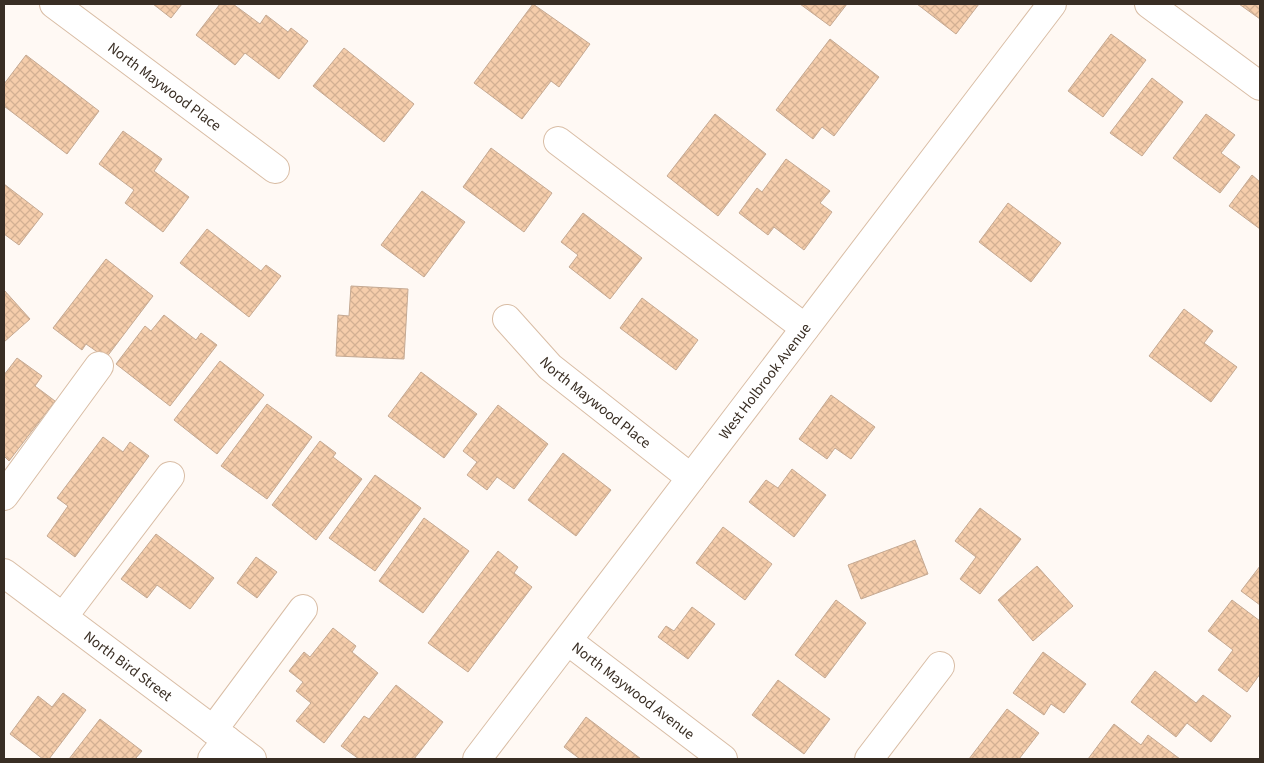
<svg xmlns="http://www.w3.org/2000/svg" width="1264" height="763" viewBox="0 0 1264 763" font-family="'Source Sans 3',sans-serif">
  <defs>
    <pattern id="building-cross-hatch" width="8" height="8" patternUnits="userSpaceOnUse" patternTransform="scale(1.25)"><rect width="8" height="8" fill="#f5cdab"/><path d="M0 0l8 8M0 8l8-8" fill="none" stroke="#d3b093"/></pattern>
  </defs>
  <rect width="100%" height="100%" fill="#fff9f4"/>
  <!-- building -->
  <g fill="url(#building-cross-hatch)" stroke="#c5a992">
    <path d="M153,4H182L171,18Z"/>
    <path d="M220,4H233L260,24L266,15L288,32L291,28L308,41L279,79L245,53L235,65L196,35Z"/>
    <path d="M533,4L590,44L559,87L551,81L522,119L474,83Z"/>
    <path d="M800,4H847L830,26Z"/>
    <path d="M917,4H979L956,34Z"/>
    <path d="M1239,4H1260V19Z"/>
    <path d="M1111,34L1146,60L1103,117L1068,91Z"/>
    <path d="M830,39L879,77L834,136L822,127L813,139L776,110Z"/>
    <path d="M344,48L414,104L384,142L313,86Z"/>
    <path d="M26,55L99,111L67,154L4,106V84Z"/>
    <path d="M1152,78L1183,102L1142,156L1110,133Z"/>
    <path d="M715,114L766,154L718,216L667,176Z"/>
    <path d="M1206,114L1235,135L1221,153L1240,167L1220,193L1173,158Z"/>
    <path d="M123,131L162,159L154,171L189,197L163,232L125,203L134,190L99,164Z"/>
    <path d="M491,148L552,193L524,232L463,187Z"/>
    <path d="M786,159L830,191L820,203L832,212L804,250L774,227L768,235L739,213L757,188L762,192Z"/>
    <path d="M1252,175L1260,182V229L1229,206Z"/>
    <path d="M4,184L43,214L19,245L4,234Z"/>
    <path d="M422,191L465,222L424,277L381,245Z"/>
    <path d="M1008,203L1061,243L1031,282L979,242Z"/>
    <path d="M583,213L642,258L610,299L569,267L578,255L561,242Z"/>
    <path d="M207,229L261,271L266,265L281,276L249,317L180,263Z"/>
    <path d="M106,259L153,296L106,358L86,344L82,350L53,328Z"/>
    <path d="M351,286L408,289L404,359L336,356L338,315L349,316Z"/>
    <path d="M4,290L30,319L4,342Z"/>
    <path d="M642,298L698,340L676,370L620,328Z"/>
    <path d="M1184,309L1213,331L1204,343L1237,367L1211,402L1149,356Z"/>
    <path d="M164,315L196,340L201,333L217,345L170,406L116,364L145,326L151,331Z"/>
    <path d="M17,358L42,376L35,386L55,401L9,461L4,456V375Z"/>
    <path d="M220,361L264,395L217,454L174,420Z"/>
    <path d="M421,372L477,414L444,458L388,416Z"/>
    <path d="M831,395L875,427L851,459L835,448L827,459L799,439Z"/>
    <path d="M267,404L312,437L267,499L221,466Z"/>
    <path d="M498,405L548,444L514,489L497,477L487,490L467,475L477,462L463,451Z"/>
    <path d="M103,437L123,452L130,442L149,456L75,557L47,536L68,506L57,498Z"/>
    <path d="M320,441L336,453L333,457L362,479L316,540L272,505Z"/>
    <path d="M563,453L611,490L576,536L528,500Z"/>
    <path d="M792,469L826,495L794,537L749,502L766,480L778,488Z"/>
    <path d="M375,475L421,508L375,571L329,538Z"/>
    <path d="M980,508L1021,539L980,594L960,579L976,557L955,541Z"/>
    <path d="M424,518L469,551L423,613L379,581Z"/>
    <path d="M723,527L772,564L745,600L696,563Z"/>
    <path d="M156,534L214,578L190,609L157,585L147,598L121,579Z"/>
    <path d="M915,540L928,574L861,599L848,565Z"/>
    <path d="M498,551L518,567L514,573L532,587L468,672L428,643Z"/>
    <path d="M256,557L277,572L257,598L237,583Z"/>
    <path d="M1037,566L1073,606L1033,641L998,600Z"/>
    <path d="M1260,566V605L1241,591Z"/>
    <path d="M836,600L866,623L825,678L795,655Z"/>
    <path d="M1232,600L1260,621V674L1247,692L1218,670L1233,650L1208,631Z"/>
    <path d="M692,607L715,624L688,659L658,637L666,626L674,631Z"/>
    <path d="M333,628L356,646L352,652L378,673L324,743L296,721L311,703L296,691L303,682L289,671L304,652L310,657Z"/>
    <path d="M1043,652L1086,684L1064,713L1051,704L1044,715L1013,693Z"/>
    <path d="M1155,671L1196,703L1203,695L1231,716L1211,742L1187,723L1176,737L1131,702Z"/>
    <path d="M778,680L830,719L804,754L752,715Z"/>
    <path d="M396,685L443,722L414,759H359L341,746L364,716L369,719Z"/>
    <path d="M63,693L86,710L49,759H43L10,734L38,696L52,707Z"/>
    <path d="M1007,709L1039,733L1019,759H969Z"/>
    <path d="M586,717L641,759H580L564,747Z"/>
    <path d="M100,719L142,751L135,759H69Z"/>
    <path d="M1114,724L1141,745L1148,735L1180,759H1088Z"/>
  </g>
  <g fill="none" stroke-linecap="round" stroke-linejoin="round">
    <defs>
      <g id="minor">
        <path id="s1" d="M54,4L275,169"/>
        <path d="M1149,4L1260,86"/>
        <path d="M558,141L805,328"/>
        <path id="s2" d="M507,319L550,367L691,478"/>
        <path d="M4,496L99,366"/>
        <path id="s3" d="M4,573L252,759"/>
        <path d="M63,617L170,476"/>
        <path id="s4" d="M568,641L723,759"/>
        <path d="M213,730L303,609"/>
        <path d="M212,759L227,740"/>
        <path id="s5" d="M477,759L1052,4"/>
        <path d="M869,759L940,666"/>
      </g>
    </defs>
    <!-- minor casing -->
    <use href="#minor" stroke="#d9bda5" stroke-width="30"/>
    <!-- minor -->
    <use href="#minor" stroke="#fff" stroke-width="28"/>
  </g>
  <g text-anchor="middle" stroke-width="4" stroke-linejoin="round" paint-order="stroke">
    <!-- street labels -->
    <g font-size="15" fill="#392e24" stroke="#fff">
      <text dy="5" stroke="none"><textPath href="#s1" startOffset="138">North Maywood Place</textPath></text>
      <text dy="5" stroke="none"><textPath href="#s5" startOffset="475">West Holbrook Avenue</textPath></text>
      <text dy="5" stroke="none"><textPath href="#s2" startOffset="122">North Maywood Place</textPath></text>
      <text dy="5" stroke="none"><textPath href="#s3" startOffset="155">North Bird Street</textPath></text>
      <text dy="5" stroke="none"><textPath href="#s4" startOffset="82">North Maywood Avenue</textPath></text>
    </g>
  </g>
  <!-- border -->
  <rect width="1264" height="763" fill="none" stroke="#392e24" stroke-width="10"/>
</svg>
